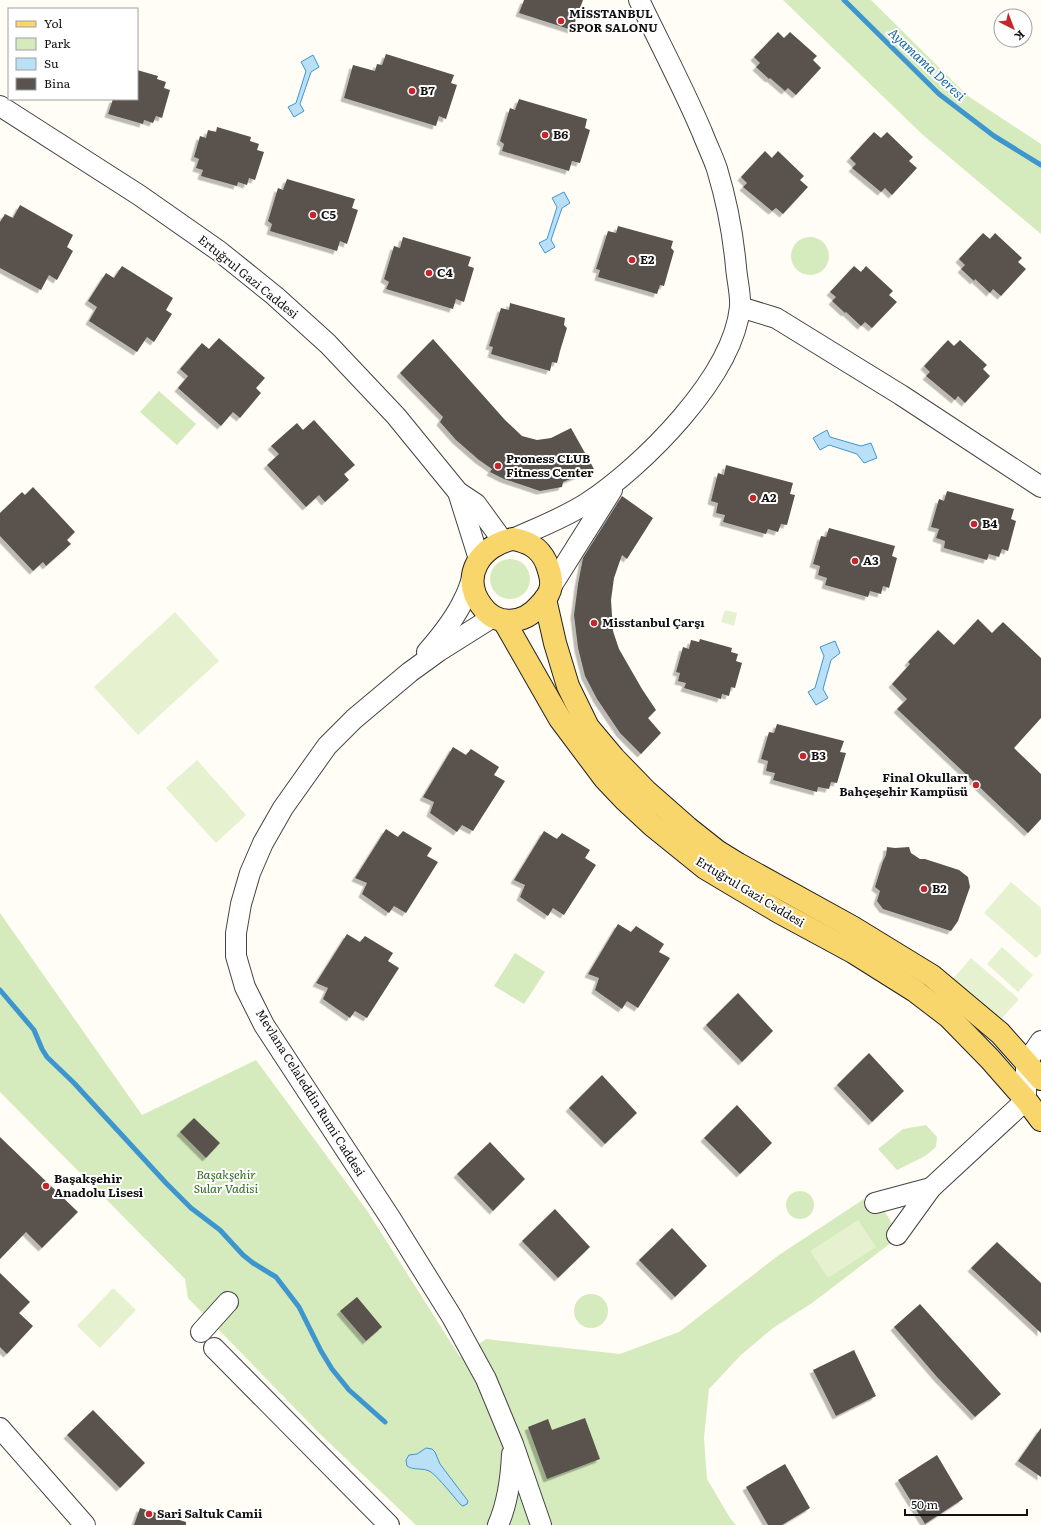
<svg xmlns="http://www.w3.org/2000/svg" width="1041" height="1525" viewBox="0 0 1041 1525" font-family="Literata,serif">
  <defs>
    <filter id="shadow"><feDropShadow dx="-3.5" dy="3.5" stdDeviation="0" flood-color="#0004"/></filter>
  </defs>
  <rect width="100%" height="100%" fill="#fffdf5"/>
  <!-- green -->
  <g fill="#d5ebbd">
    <path d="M783,0H871L968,96L1041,144V234L923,135Z"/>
    <circle cx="810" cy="256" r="19"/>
    <path d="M159,391L196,424L177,445L140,412Z"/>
    <circle cx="510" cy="579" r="20"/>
    <path d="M0,913L142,1115L256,1060L368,1212L460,1357L486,1339L620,1354L679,1332L779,1255L873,1193L900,1236L812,1303L773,1328L741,1355L709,1389L704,1438L707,1479L730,1518L736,1525H416L319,1433L188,1298L185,1279L0,1092Z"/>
    <path d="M515,953L545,972L524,1004L494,986Z"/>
    <path d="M926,1125L937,1137L936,1147L925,1156L897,1170L878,1149L903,1129Z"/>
    <circle cx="800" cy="1205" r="14"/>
    <circle cx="591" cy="1311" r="17"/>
  </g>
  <!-- pitch -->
  <g fill="#e6f2cf">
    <path d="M725,610L737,613L734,626L721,622Z"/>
    <path d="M175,612L219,661L138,735L94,687Z"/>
    <path d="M197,760L246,815L216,843L166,788Z"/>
    <path d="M1011,882L1041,908V953L1036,958L984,913Z"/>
    <path d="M1002,947L1033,975L1018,992L987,964Z"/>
    <path d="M971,958L1019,999L999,1022L952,980Z"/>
    <path d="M858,1220L876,1247L828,1278L810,1251Z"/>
    <path d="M113,1288L136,1310L100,1348L77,1326Z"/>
  </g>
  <!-- water -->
  <g fill="#b9e0f7" stroke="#3f96cf">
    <path d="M313,55L319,67L311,72L300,104L304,111L294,117L288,107L296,103L306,71L301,62Z"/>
    <path d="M564,192L570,203L562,208L551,240L555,247L545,253L539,243L547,239L557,207L552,198Z"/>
    <path d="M827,430L830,437L861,446L871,443L877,458L864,463L857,454L829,445L820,450L813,438Z"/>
    <path d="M835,641L840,653L831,660L823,689L828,698L816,705L808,692L815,688L824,656L820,647Z"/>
    <path d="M426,1448L432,1449L435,1452L440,1464L468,1501L467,1504L463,1506L461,1505C453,1496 439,1478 431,1472C423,1467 414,1471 407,1466L406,1460L409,1455L417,1454Z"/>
  </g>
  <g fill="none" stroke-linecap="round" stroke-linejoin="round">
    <!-- stream -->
    <g stroke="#3f96cf" stroke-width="5">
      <path d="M844,0L939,94L994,136L1041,165"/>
      <path d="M0,990L34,1030L42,1049L47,1057L74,1083L166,1183L191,1208L220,1230L243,1255L253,1263L276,1277L299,1307L321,1351L332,1369L349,1390L385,1422"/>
    </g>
  </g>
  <!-- building -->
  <g fill="#5a524d" filter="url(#shadow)">
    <path d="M524,0H583L572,30L519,13Z"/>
    <path d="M778,32L784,38L790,32L817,56L813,60L821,68L796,95L788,88L785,91L770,78L769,79L756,67L760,63L754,57Z"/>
    <path d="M386,54L454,75L451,83L457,85L446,119L439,116L436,126L344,98L353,65L375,71L377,64L382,65Z"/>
    <path d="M137,70L158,76L157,79L166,82L164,88L170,90L162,118L156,116L153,123L144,120L143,124L108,114L113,99H137Z"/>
    <path d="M519,99L587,119L585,128L590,130L580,163L572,161L569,171L502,151L504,144L500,141L510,108L515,110Z"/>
    <path d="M217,127L251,137L250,141L259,144L257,150L264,152L255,180L249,178L247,185L238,182L237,186L201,176L203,170L196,168L199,159L194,157L200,136L206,138L208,130L216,132Z"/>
    <path d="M874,132L881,138L887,132L913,157L909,161L917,168L892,195L885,188L881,192L852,168L856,164L850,158Z"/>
    <path d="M765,151L772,158L778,151L804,176L800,180L808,187L783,214L776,208L772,211L743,187L747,183L741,177Z"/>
    <path d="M287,179L355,199L352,208L358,210L347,244L340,241L337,251L270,231L272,224L268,221L278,188L283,190Z"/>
    <path d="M20,205L73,235L67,247L73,251L57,280L49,275L41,290L0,268V222L5,214L13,218Z"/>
    <path d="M618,226L673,241L671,248L674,251L664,286L660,285L657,294L598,277L600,270L596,269L608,231L616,233Z"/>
    <path d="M983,233L990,239L995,233L1022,258L1018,262L1026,269L1001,296L993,289L990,293L975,279L974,281L961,269L965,265L959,259Z"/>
    <path d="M403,237L471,257L468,266L474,268L464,302L456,299L453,309L386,289L389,282L384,279L394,246L400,248Z"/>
    <path d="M122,266L173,298L166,310L172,314L154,342L147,337L137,352L89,321L97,307L88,301L106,273L114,278Z"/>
    <path d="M854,266L861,272L866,266L893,291L889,295L897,302L872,328L865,322L861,326L846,312L845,313L832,301L836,297L830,292Z"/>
    <path d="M510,303L565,318L564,325L567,328L560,351L557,363L552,362L550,371L491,354L493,347L489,346L501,308L509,310Z"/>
    <path d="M219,338L265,378L256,388L261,393L240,418L233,412L221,426L178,388L188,376L180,369L202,343L209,349Z"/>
    <path d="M433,339L505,420L522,436L537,440L551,438L571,428L594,469L563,482L562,487L540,491L504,479L490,472L492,469L479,460L456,440L440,422L443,417L400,373Z"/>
    <path d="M948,340L954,346L960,340L987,365L983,369L990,376L965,403L958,396L955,400L926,376L930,372L924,366Z"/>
    <path d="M314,420L355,465L344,474L349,480L325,502L319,495L306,507L267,465L279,454L271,446L297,423L303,430Z"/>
    <path d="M726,465L793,483L790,494L795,495L787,525L781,524L778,532L768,529L766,534L723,522L725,515L716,513L718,503L711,501L718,473L724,475Z"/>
    <path d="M33,487L75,532L67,540L71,544L46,566L43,562L33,571L0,536V513L22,492L25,495Z"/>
    <path d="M947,491L1014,509L1011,519L1016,521L1008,551L1002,549L999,557L989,554L987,560L944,548L945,541L936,538L939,529L931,527L939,499L944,501Z"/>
    <path d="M622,496L653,518L627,559L622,555L614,578L611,600L613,631L619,649L642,689L656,710L648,718L661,733L641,754L620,733L597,699L585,676L578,648L574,615L578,584L583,558Z"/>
    <path d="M829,528L895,546L892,556L897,558L889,588L883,586L881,594L870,591L868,597L825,585L827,578L818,575L820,566L813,564L821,536L826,537Z"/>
    <path d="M978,619L992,633L1003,622L1041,658V718L1014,748L1041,774V819L1028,833L897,709L907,699L892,684L910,664L908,662L938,630L954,645Z"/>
    <path d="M700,639L732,648L731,652L738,654L736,661L742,663L735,688L731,687L729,696L722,694L721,699L684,688L686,683L678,681L680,673L676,672L683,647L689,649L691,640L699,642Z"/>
    <path d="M777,724L844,741L840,752L846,753L837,783L831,782L829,789L818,787L817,792L773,780L775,773L766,771L768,761L761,759L769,732L774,733Z"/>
    <path d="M453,747L466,755L471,749L499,767L494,775L505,781L473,831L462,825L457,832L430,813L434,802L423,797Z"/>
    <path d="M386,829L398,837L403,831L432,848L427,856L438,862L406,913L394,906L389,913L362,894L367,883L355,878Z"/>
    <path d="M544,831L557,839L562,833L590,850L585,858L596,865L564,915L553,908L548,916L520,897L525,885L514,880Z"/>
    <path d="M887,847L895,848L909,847L911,853L920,859H925L959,870L968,877L970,887L958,921L951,931L883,909L877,901L880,891L875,887L883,861L886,855Z"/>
    <path d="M618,924L631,932L636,926L664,944L659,952L670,958L638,1008L627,1001L622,1009L595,990L599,978L588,974Z"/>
    <path d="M347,934L360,942L365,936L393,953L388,961L399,968L367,1018L355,1011L350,1018L323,999L328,988L316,983Z"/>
    <path d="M738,993L773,1031L742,1062L706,1025Z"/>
    <path d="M869,1053L904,1091L872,1122L837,1085Z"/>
    <path d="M602,1075L637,1113L605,1144L569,1108Z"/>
    <path d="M737,1105L772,1143L740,1174L704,1138Z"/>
    <path d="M194,1118L220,1143L206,1158L180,1132Z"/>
    <path d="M0,1137L78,1212L42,1248L26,1232L0,1259Z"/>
    <path d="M490,1142L525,1179L493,1211L457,1174Z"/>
    <path d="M555,1209L590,1247L558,1278L522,1241Z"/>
    <path d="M672,1228L707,1266L675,1297L639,1260Z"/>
    <path d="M997,1242L1041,1283V1333L971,1268Z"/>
    <path d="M0,1273L30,1302L19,1313L33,1326L7,1354L0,1347Z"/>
    <path d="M357,1297L382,1327L366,1341L340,1311Z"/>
    <path d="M920,1304L1001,1394L975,1417L937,1377L894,1327Z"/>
    <path d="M854,1350L876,1396L836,1416L813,1370Z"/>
    <path d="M93,1410L145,1463L120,1488L67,1435Z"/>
    <path d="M585,1418L600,1459L547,1479L528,1427L548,1419L552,1430Z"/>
    <path d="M1041,1428V1477L1018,1461Z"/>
    <path d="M937,1455L963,1499L925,1524L898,1480Z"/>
    <path d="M785,1464L810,1508L782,1525H768L746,1487Z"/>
    <path d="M140,1508L186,1522V1525H134Z"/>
  </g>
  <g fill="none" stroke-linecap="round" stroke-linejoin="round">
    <defs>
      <g id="minor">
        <path d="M0,106L139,195L219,251L275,296L328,344L396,416L458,492L476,504L503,541"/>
        <path d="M740,307L776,318L901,395L1041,487"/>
        <path d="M458,492L479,559"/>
        <path d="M513,539C537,528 564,518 587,503C643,466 733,377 740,307C741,295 737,280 736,267C733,234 727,202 717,169C713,157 707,145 702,132C683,87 660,44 639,0"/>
        <path d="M551,587L612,490"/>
        <path d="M493,617L439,651L410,672L354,719L327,746L283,808L263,843L250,873L241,904L236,933V956L245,987L264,1025L391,1219L452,1317L486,1379L513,1444L541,1525"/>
        <path d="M427,652C441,636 455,619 464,599C468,592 470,584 473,576"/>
        <path d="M875,1203L931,1188"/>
        <path d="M897,1235L931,1188L1026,1100V1063L1041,1041"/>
        <path d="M201,1332L228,1302"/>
        <path d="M214,1348L389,1525"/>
        <path d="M0,1428L85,1525"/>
        <path d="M498,1525C508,1502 511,1478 512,1454"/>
      </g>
      <g id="major">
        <path d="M513,539C528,542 539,547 546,562C549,570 552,578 551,586C550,593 545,600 540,605C524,624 497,628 481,605C460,576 481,545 513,539Z"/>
        <path d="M545,599L555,643L568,686L588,727L614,758L646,791L688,828L717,851L738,864L852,927L932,976L1000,1033L1041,1079"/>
        <path d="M504,621L560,719L605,779L625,800L653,826L705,868L779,912L853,952L915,991L949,1017L990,1059L1026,1100L1041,1120"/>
      </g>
    </defs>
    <!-- minor casing -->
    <use href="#minor" stroke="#444" stroke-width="22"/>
    <!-- major casing -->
    <use href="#major" stroke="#222" stroke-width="24"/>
    <!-- minor -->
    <use href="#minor" stroke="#fff" stroke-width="20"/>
    <!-- major -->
    <use href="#major" stroke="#f9d66b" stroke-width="22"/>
  </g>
  <!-- markers -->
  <g fill="#c4262e" stroke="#fff" stroke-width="1.5">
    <circle cx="561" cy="21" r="4"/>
    <circle cx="412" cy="91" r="4"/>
    <circle cx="545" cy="135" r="4"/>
    <circle cx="313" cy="215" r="4"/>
    <circle cx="632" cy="260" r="4"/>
    <circle cx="429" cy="273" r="4"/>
    <circle cx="498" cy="466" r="4"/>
    <circle cx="753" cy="498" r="4"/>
    <circle cx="974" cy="524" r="4"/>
    <circle cx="855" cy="561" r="4"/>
    <circle cx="594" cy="623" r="4"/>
    <circle cx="803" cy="756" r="4"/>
    <circle cx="976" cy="785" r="4"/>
    <circle cx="924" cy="889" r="4"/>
    <circle cx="46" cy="1186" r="4"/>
    <circle cx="149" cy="1514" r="4"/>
  </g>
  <g text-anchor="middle" stroke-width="4" stroke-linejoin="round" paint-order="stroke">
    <!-- poi labels -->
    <g font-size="12" font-weight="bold" fill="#111" stroke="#fff" text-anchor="start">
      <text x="569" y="18">MİSSTANBUL<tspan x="569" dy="14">SPOR SALONU</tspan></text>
      <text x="420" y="95">B7</text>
      <text x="553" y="139">B6</text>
      <text x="321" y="219">C5</text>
      <text x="640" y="264">E2</text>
      <text x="437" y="277">C4</text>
      <text x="506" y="463">Proness CLUB<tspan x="506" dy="14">Fitness Center</tspan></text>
      <text x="761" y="502">A2</text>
      <text x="982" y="528">B4</text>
      <text x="863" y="565">A3</text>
      <text x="602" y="627">Misstanbul Çarşı</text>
      <text x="811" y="760">B3</text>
      <text x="968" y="782" text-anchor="end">Final Okulları<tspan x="968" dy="14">Bahçeşehir Kampüsü</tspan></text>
      <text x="932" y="893">B2</text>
      <text x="54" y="1183">Başakşehir<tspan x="54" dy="14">Anadolu Lisesi</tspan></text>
      <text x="157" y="1518">Sari Saltuk Camii</text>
    </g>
    <!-- street labels -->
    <g font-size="12" fill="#111" stroke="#fff">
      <text transform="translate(248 277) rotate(39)" y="4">Ertuğrul Gazi Caddesi</text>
      <text transform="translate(750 892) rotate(31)" y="4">Ertuğrul Gazi Caddesi</text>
      <text transform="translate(310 1093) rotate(58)" y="4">Mevlana Celaleddin Rumi Caddesi</text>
    </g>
    <!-- park labels -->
    <g font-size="12" font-style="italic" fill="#2f6b1f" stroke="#fff">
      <text x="226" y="1179">Başakşehir<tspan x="226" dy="14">Sular Vadisi</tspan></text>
    </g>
    <!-- water labels -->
    <g font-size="13" font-style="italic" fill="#1768a6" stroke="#fff">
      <text transform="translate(927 64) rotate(43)" y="5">Ayamama Deresi</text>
    </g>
  </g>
  <!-- legend -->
  <rect x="8" y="8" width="130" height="92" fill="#ffffff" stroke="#a0a0a0"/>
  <rect x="16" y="21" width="20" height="6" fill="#f9d66b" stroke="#a0a0a0"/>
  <text x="44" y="28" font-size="12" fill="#111111">Yol</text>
  <rect x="16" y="38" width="20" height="12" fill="#d5ebbd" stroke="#a0a0a0"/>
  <text x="44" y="48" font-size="12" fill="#111111">Park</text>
  <rect x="16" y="58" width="20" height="12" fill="#b9e0f7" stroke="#a0a0a0"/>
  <text x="44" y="68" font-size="12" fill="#111111">Su</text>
  <rect x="16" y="78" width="20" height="12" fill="#5a524d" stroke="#a0a0a0"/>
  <text x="44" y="88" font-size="12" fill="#111111">Bina</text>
  <!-- north arrow -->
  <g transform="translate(1013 28) rotate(138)"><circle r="19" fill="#ffffff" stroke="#a0a0a0"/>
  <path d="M0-3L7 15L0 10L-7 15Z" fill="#c4262e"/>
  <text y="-6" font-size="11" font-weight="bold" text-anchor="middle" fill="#111111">K</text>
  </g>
  <!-- scale -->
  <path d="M905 1509v6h122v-6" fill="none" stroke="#111111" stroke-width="2"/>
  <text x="911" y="1509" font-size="12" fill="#111111" stroke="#ffffff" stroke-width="3" paint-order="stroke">50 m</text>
</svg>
